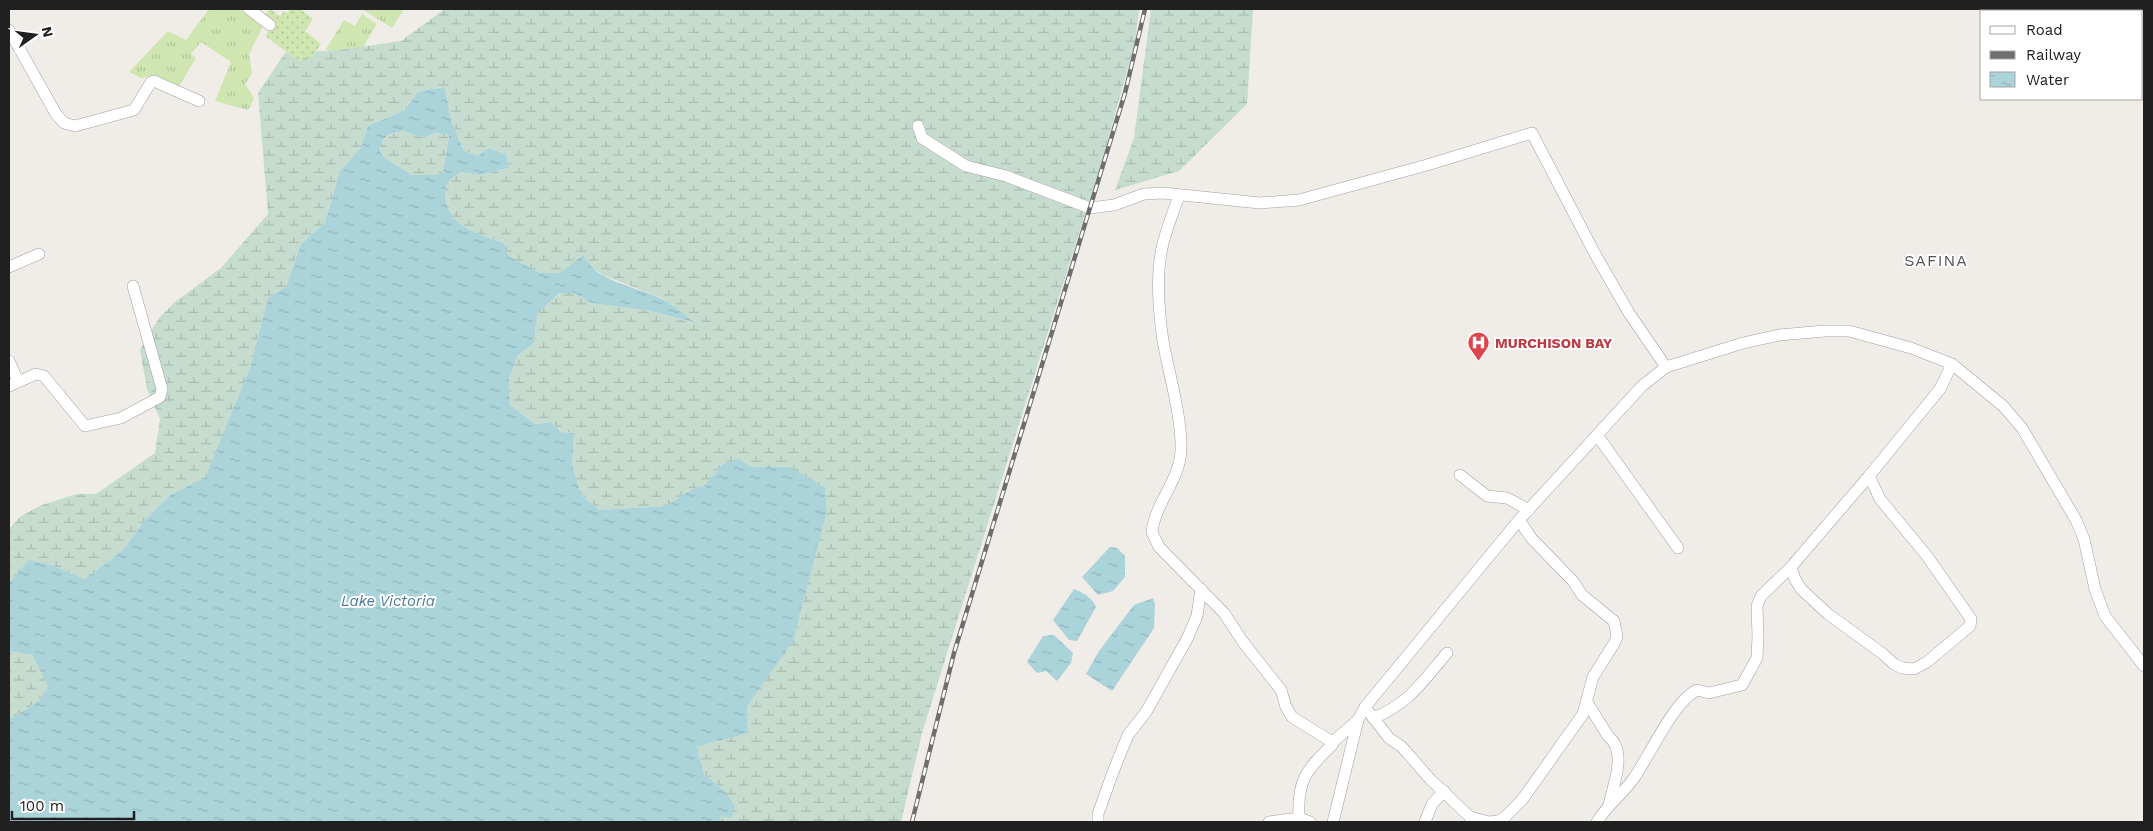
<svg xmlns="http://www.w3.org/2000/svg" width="2153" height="831" viewBox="0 0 2153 831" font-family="'Work Sans',sans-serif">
  <defs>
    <pattern id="grass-tufts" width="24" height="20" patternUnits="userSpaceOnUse" patternTransform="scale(1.25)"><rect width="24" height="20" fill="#cfe6b1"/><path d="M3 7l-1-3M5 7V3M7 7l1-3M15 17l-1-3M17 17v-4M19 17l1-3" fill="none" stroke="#b1c598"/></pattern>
    <pattern id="wetland-marsh" width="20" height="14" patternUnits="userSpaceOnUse" patternTransform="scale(1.25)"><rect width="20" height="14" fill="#c5dccf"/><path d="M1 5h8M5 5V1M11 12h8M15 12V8" fill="none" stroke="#a9bcb1"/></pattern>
    <pattern id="garden-dots" width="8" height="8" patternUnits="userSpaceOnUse" patternTransform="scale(1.25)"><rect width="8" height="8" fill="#cfe6b1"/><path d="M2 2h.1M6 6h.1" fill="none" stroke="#b1c598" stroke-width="1.8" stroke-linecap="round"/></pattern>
    <pattern id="water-ripples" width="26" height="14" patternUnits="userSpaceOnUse" patternTransform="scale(1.25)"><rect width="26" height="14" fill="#aad3da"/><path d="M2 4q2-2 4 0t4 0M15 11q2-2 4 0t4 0" fill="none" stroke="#92b5bb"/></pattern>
  </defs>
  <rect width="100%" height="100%" fill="#f0ece7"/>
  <!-- grass -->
  <g fill="url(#grass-tufts)">
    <path d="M209,9H240L263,26L249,54L252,73L245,84L254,98L248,110L215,101L231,62L201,42L191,54L196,58L178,88L156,75L141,78L129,72L168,31L186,40Z"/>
    <path d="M362,9H404L392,28Z"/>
    <path d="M362,14L377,24L348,73L333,53L326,49L344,20L355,26Z"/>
  </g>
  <!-- wetland -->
  <g fill="url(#wetland-marsh)">
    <path d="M445,9H1139L1135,42L1103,157L922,733L901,822H720L726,792L704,774L697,747L748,733L747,706L763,681L790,467H750L723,464L704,486L694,488L666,506L599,510L581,494L572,465L574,433L561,432L551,422L535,424L510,405L509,380L517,356L534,343L537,314L561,293H574L591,303L651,311L693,323L662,298L605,276L588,265L560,273H540L507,256L504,243C483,236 452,228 446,202C444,197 447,188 447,183L460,172L479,175L509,168L506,154L490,148L478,156L464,151L451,120L443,87L418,92L405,110L368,126L361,148L340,171L325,223L301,244L286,287L268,298L250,368L205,479L170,495L146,519L122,551L85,579L51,565L9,583V529L21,516L42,505L77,494H96L155,453L160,419L147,389L140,350L159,318L175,302L221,268L268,214L258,93L285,53L339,50L401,41Z"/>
    <path d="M1151,9H1253L1247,104L1179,171L1115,190L1134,138Z"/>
    <path d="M403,131L425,138L435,132L449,134L443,172L436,175H411C404,167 394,168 387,160C371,144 387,134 403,131Z"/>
    <path d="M9,651L32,655L48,686L40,700L9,720Z"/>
  </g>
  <!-- garden -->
  <path fill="url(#garden-dots)" d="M270,9L280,16L284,11L287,13L290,9H300L313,19L305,31L321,44L309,61L304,57L300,62L265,36L274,24L264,16Z"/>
  <!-- water -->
  <g fill="url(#water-ripples)" fill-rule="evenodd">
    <path d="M444,87L451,120L464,151L478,156L489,148L506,154L509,168L479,175L460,172L447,183C447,188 444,197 446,202C452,228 483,236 504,243L508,256L540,273H560L583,255C596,282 635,286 660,298C673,304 684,315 695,323L651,311L591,303L574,293H560L537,314L534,343L517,356L509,380L510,405L535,424L551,422L561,432L574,433L572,465L581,494L599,510L666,506L694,488L704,486L723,464L739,459L750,467H790L825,488L826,514L793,641L747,706L748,733L697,747L704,774L726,792L735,807L731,818L721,816L720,822H9V720L40,700L48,686L32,655L9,651V583L29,560L51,565L85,579L122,551L146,519L170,495L205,478L250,368L268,298L286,287L301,244L325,223L340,171L361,148L368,126L405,110L418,92ZM403,131L425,138L435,132L449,135L443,172L436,175H411C404,167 372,159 382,142C386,134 394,133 403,131Z"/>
    <path d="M1110,547L1117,548L1125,556V577L1113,591L1098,595L1082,577Z"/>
    <path d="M1074,589C1082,592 1093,598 1096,607L1077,641L1069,640L1053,620Z"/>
    <path d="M1153,598L1155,604L1154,628L1112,691L1086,674L1099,651L1134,605Z"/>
    <path d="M1054,635L1073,653L1071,663L1057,681L1046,671L1037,673L1027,662L1043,636Z"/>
  </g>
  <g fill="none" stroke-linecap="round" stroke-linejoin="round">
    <defs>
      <g id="minor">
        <path d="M249,9L270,25"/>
        <path d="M9,30L56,114L64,123L75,126L134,110L151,82L154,81L199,101"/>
        <path d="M918,126L922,138L966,166L1006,176L1090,208L1114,205L1144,194L1163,193L1260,203L1299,200L1427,165L1532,133L1595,254L1629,313L1666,367"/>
        <path d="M1179,195C1173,214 1164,234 1161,253C1156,281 1159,313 1163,341C1169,374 1182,418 1181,450C1180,480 1155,503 1152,532L1159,547L1224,613L1243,642L1281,690L1286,707L1292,717L1329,740L1332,745L1335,740L1358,720"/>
        <path d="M9,267L39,254"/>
        <path d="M9,361L18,381"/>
        <path d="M9,386L36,374L44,376L85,426L121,418L160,397L162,389L133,286"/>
        <path d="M1597,435L1678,548"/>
        <path d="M1460,475L1487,496L1507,498L1529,510"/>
        <path d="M1791,567L1795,579L1801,589L1828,614L1883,654L1894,664L1902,668L1914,669L1927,662L1970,626L1971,619L1927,556L1880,499L1869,476"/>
        <path d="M1588,704L1608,736C1628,752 1613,785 1609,805"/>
        <path d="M1365,707L1389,738L1402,747L1430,779L1470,817L1489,822L1498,821L1504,818L1522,800L1583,714L1593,677L1615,642L1617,636L1614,621L1582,595L1573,581L1532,539L1519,520"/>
        <path d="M1373,718C1409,704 1423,681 1447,653"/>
        <path d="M1299,818C1297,781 1306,770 1332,745"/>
        <path d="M1098,822V814L1113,772L1128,735L1146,712L1187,639L1197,616L1201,589"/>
        <path d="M1269,822L1299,818L1310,822"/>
        <path d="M1333,822L1358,720L1365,707L1519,520L1642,386L1666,367L1743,343L1779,335L1825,331H1849L1911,348L1952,364L2003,406L2022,428L2076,520L2084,539L2095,589L2105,616L2144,666"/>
        <path d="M1425,822L1432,804L1444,791"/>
        <path d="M1597,822C1607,805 1623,794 1634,778C1650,755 1674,701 1697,690L1709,693L1742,685L1757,658L1758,637L1757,606L1761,596L1791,567L1869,476L1940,389L1952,364"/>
      </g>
    </defs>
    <!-- minor casing -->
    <use href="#minor" stroke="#a1a1a1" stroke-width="12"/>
    <!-- minor -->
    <use href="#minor" stroke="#fff" stroke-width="11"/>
    <defs>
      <path id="rail" d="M912,822L954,653L1125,93L1145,9"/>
    </defs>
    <!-- rail casing -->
    <use href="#rail" stroke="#6e6e6e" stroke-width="4.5"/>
    <!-- rail -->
    <use href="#rail" stroke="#fff" stroke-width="2.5" stroke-dasharray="8" stroke-linecap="butt"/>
  </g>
  <!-- icons -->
  <defs>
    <symbol id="hospital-pin" viewBox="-11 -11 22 30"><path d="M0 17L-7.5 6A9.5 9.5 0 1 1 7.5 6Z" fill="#e0444e" stroke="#fff"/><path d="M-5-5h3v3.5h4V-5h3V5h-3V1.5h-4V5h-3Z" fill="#fff"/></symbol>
  </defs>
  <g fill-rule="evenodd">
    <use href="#hospital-pin" x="1466" y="330" width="25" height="34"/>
  </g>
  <g text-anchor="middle" stroke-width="4" stroke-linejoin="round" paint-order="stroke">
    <!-- health labels -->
    <g font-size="14" font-weight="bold" fill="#be3a42" stroke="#fff" text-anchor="start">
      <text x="1495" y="348">MURCHISON BAY</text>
    </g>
    <!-- water labels -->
    <g font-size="15" font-style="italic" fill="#4c799a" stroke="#fff">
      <text x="388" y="606">Lake Victoria</text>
    </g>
    <!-- quarter labels -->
    <g font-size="16" letter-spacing="1" fill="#535353" stroke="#fff">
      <text x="1936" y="266">SAFINA</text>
    </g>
  </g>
  <!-- border -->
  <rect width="2153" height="831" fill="none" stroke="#202020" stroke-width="20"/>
  <!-- legend -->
  <rect x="1980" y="10" width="162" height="90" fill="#ffffff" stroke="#a6a6a6"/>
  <rect x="1990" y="26" width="25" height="8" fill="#ffffff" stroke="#a6a6a6"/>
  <text x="2026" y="35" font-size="15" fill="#202020">Road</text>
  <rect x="1990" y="51" width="25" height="8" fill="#6e6e6e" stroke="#a6a6a6"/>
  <text x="2026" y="60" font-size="15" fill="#202020">Railway</text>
  <rect x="1990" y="72" width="25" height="15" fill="url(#water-ripples)" stroke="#a6a6a6"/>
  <text x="2026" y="85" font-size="15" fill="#202020">Water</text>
  <!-- north arrow -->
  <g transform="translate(35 35) rotate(76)" stroke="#ffffff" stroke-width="4" paint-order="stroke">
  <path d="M0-4L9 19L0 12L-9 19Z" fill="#202020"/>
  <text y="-8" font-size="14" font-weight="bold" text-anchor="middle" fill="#202020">N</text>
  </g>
  <!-- scale -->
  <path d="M12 811v8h122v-8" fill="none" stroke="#202020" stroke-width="2.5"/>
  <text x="20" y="811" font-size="15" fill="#202020" stroke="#ffffff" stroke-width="4" paint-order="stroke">100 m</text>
</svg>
